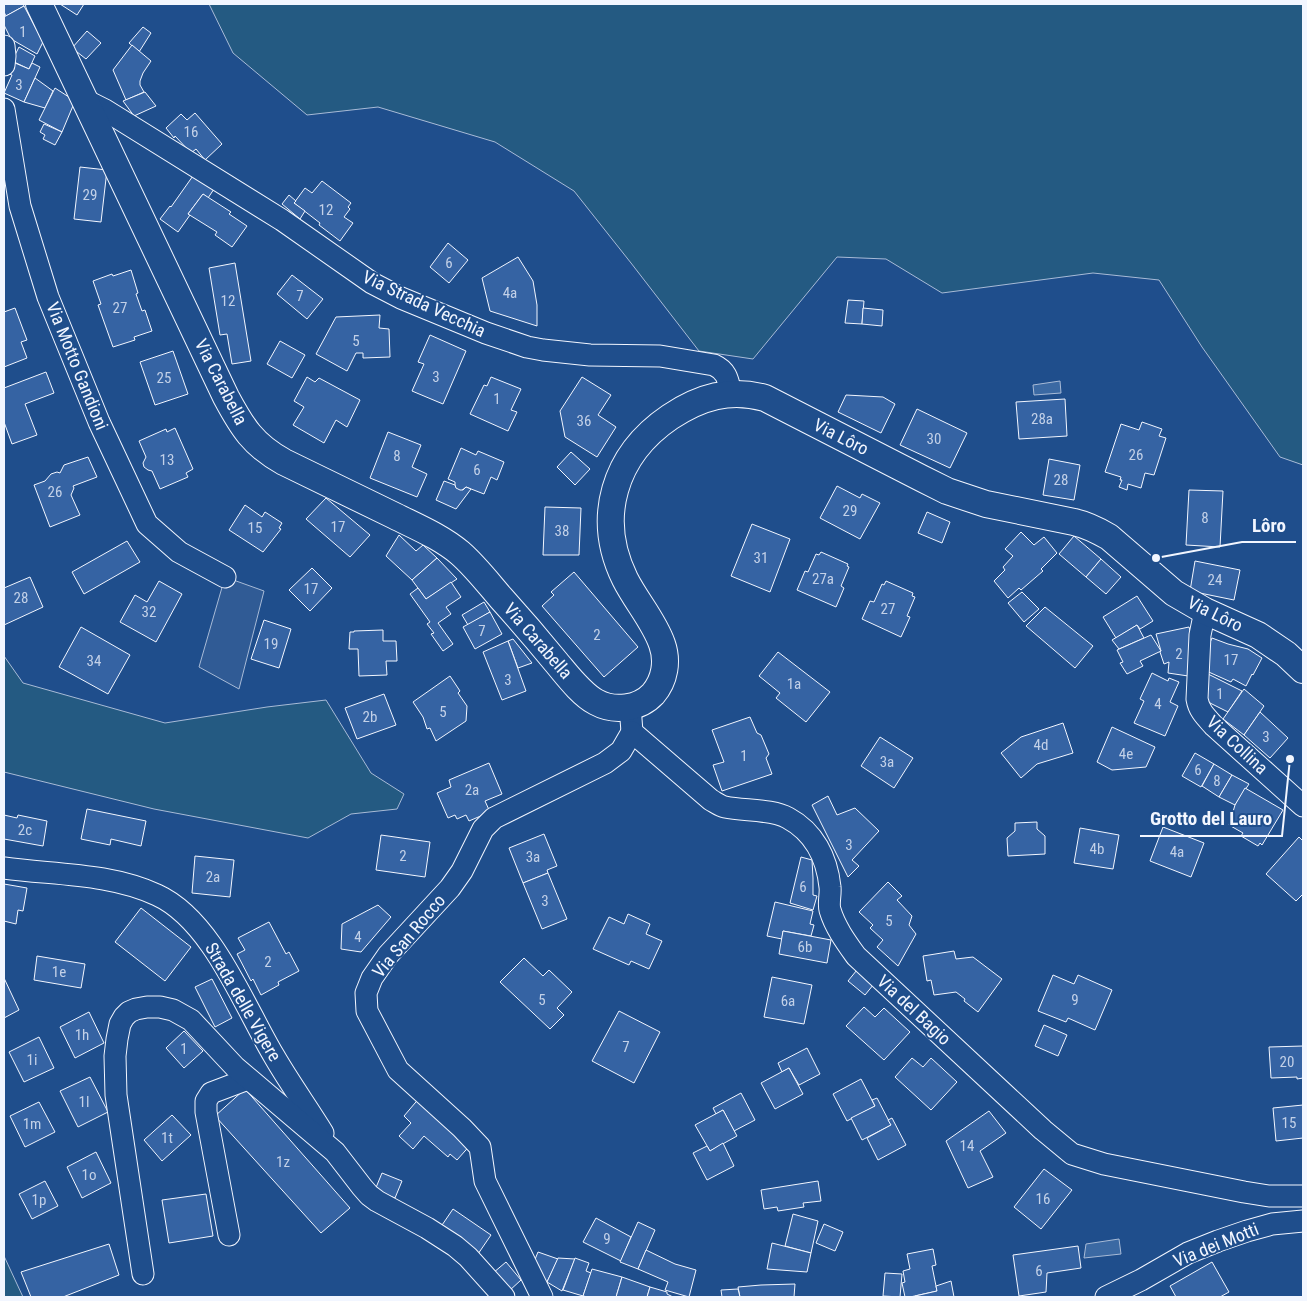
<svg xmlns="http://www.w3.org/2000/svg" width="1307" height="1301" viewBox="0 0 1307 1301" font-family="'Roboto Condensed',sans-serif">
  <rect width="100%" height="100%" fill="#1f4e8c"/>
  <!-- green -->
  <g fill="#245a82" stroke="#a8bbd7">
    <path d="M209,4H1303V465L1280,457L1202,347L1159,280L1093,273L942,293L886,259L837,257L753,359L699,351L631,263L574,191L495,142L378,107L307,115L233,53Z"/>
    <path d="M4,656L23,683L165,723L267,707L326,700L371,773L404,794L397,809L351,814L308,838L154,809L4,772Z"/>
    <path d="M4,1256L23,1297H4Z"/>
  </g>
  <!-- parking -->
  <path fill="#305b95" stroke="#a8bbd7" d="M225,577L264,591L239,689L199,667Z"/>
  <!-- water -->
  <g fill="#3b69a3" stroke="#a8bbd7">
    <path d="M1060,381L1061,393L1034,395L1033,385Z"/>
    <path d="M1119,1239L1121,1254L1084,1258L1086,1244Z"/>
  </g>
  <!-- building -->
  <g fill="#3563a3" stroke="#f2f6ff">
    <path d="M4,4H23L24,6L6,16L4,12Z"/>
    <path d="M60,4H84L77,15Z"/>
    <path d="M24,6L43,42L37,54L11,39L4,25V17Z"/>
    <path d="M143,27L151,33L139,52L129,43Z"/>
    <path d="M87,31L101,43L86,59L72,48Z"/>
    <path d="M132,45L151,61L143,73L140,81V85L144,92L126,100L113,70Z"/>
    <path d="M19,47L35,56L29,69L12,61Z"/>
    <path d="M15,63L29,69L32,63L40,67L24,102L4,93L12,75L9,74Z"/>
    <path d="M35,78L53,91L45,108L24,102Z"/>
    <path d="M55,88L75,101L62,132L39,120Z"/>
    <path d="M145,92L156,106L134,116L123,101Z"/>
    <path d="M195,113L222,144L205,160L196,149L191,153L175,136L174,138L166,128L181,114L187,120Z"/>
    <path d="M44,124L62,132L55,145L43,139L45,135L40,132Z"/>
    <path d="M80,167L107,170L101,222L74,219Z"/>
    <path d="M195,173L216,186L208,198L203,194L188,214L190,215L178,232L160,219L170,206L171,207Z"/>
    <path d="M322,181L351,203L348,207L350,209L344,217L353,223L340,241L319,225L320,223L294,203L305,188L312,193Z"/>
    <path d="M203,194L231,212L229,214L247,226L232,247L215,235L217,232L188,214Z"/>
    <path d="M289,195L296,201L294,203L305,211L300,219L282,204Z"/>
    <path d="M448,243L468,260L449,283L430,267Z"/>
    <path d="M518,257L533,281L537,305V326L490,311L482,278Z"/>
    <path d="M235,263L251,361L232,364L227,334L220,335L209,268Z"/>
    <path d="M131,270L138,293L136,294L142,311L145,310L152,331L134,337L135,340L113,347L98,305L101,304L93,281L112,274L113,276Z"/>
    <path d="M292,275L323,299L307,319L277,294Z"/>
    <path d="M848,300L864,301L862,324L845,323Z"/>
    <path d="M15,308L27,340L21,342L27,358L4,367V312Z"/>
    <path d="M863,308L883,310L882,326L862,324Z"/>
    <path d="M380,315L379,328L389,329L390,357L363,358V353H356L347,371L316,354L336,317Z"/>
    <path d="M430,335L466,351L443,404L412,391L424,364L418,362Z"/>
    <path d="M280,341L305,355L292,378L267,364Z"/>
    <path d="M173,351L188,394L155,405L140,362Z"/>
    <path d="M46,372L54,393L25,404L37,435L12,444L4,422V388Z"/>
    <path d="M307,377L315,382L319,378L360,400L347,427L336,420L324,443L293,425L304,407L294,401Z"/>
    <path d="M491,377L521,389L511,410L517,412L508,431L470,414L484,385L487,386Z"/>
    <path d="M582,377L611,395L598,415L616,427L597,457L565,437L560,411Z"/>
    <path d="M846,395L883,397L895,404L881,433L838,412Z"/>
    <path d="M1065,399L1067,436L1019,439L1016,402Z"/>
    <path d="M917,409L967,433L950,468L900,445Z"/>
    <path d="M1142,422L1162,429L1159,436L1166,438L1154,475L1145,473L1141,488L1128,484L1127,490L1119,487L1122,480H1120L1121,477L1105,472L1121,424L1139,430Z"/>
    <path d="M175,428L193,469L186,473L188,477L160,489L152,471L148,470L144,467L143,463L146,457L139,441L166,429L167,432Z"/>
    <path d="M388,432L421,445L412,467L427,474L417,497L370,478Z"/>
    <path d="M461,448L476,455L478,451L504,462L497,480L491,477L484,494L466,487L461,491L457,490L455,487V482L448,479Z"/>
    <path d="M571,452L590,469L575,485L557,467Z"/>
    <path d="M88,457L97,477L73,486L74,488L71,495L80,515L50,527L34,485L45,481L51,474L57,472L60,473L64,465Z"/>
    <path d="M1049,459L1080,465L1074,500L1043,495Z"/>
    <path d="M444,481L455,485L456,488L460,490H463L466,487L471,489L456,509L436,500Z"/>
    <path d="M837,486L860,498L862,494L880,503L860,539L820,518Z"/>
    <path d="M1189,490L1223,491L1220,547L1186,545Z"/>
    <path d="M326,498L370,535L350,557L306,519Z"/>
    <path d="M245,505L262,517L265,512L282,523L279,528L281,529L263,552L229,530Z"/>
    <path d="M545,507L581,508L579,555H543Z"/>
    <path d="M927,512L950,522L942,543L918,533Z"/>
    <path d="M752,524L790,539L770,592L731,576Z"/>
    <path d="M1021,532L1034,545L1044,537L1057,553L1041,569L1043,571L1021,590L1019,588L1008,598L994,581L1005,570L1003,567L1013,556L1005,549Z"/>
    <path d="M399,535L416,551L423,545L437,558L412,580L386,556Z"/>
    <path d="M1074,536L1101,559L1086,577L1059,554Z"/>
    <path d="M127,541L140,562L84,594L72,572Z"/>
    <path d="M821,552L848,564L847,566L849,567L841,586L844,588L836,607L797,590L805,571L808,572L816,554L819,555Z"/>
    <path d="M437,558L457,579L426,599L412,580Z"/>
    <path d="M1101,559L1121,577L1106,594L1086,577Z"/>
    <path d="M1195,561L1240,570L1234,600L1190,591Z"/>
    <path d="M312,568L332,588L310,611L289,590Z"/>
    <path d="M574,572L638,647L604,677L542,606L554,595L551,592Z"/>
    <path d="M30,577L43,607L4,625V588Z"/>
    <path d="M159,581L182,594L156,642L120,622L135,595L147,602Z"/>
    <path d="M886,581L913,593L912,596L915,597L907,616L910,617L901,637L862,619L870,601L874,602L882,584L884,585Z"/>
    <path d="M451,582L461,597L446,607L451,614L438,623L453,644L443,651L431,634L434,633L427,624L430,622L410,594L418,588L426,599Z"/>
    <path d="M1022,592L1039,609L1024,622L1008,603Z"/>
    <path d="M1137,596L1153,621L1140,629L1137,625L1116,638L1103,617Z"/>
    <path d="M484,602L490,612L468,625L462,615Z"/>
    <path d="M1045,607L1093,646L1075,668L1026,626Z"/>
    <path d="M490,612L502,634L475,649L463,627Z"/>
    <path d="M264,620L291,629L279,668L251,659Z"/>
    <path d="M1137,625L1144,638L1119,649L1112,640Z"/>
    <path d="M81,627L130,655L108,694L59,667Z"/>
    <path d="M1189,627L1197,656L1195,677L1168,673L1169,662L1164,664L1160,652L1161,651L1156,634Z"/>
    <path d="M383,630V641H396L397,661H386L387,675L359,676L358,649H349L350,632H354V631Z"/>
    <path d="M1151,635L1161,651L1140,661L1143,666L1127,674L1120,663L1123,662L1117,650Z"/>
    <path d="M1212,638L1228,644L1248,649L1262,658L1253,675L1252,674L1246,686L1233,679L1231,682L1202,669L1201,663Z"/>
    <path d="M513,639L532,663L518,668L508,641Z"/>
    <path d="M508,641L526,691L502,700L483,652Z"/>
    <path d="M778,652L830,692L806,722L776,698L780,693L759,676Z"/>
    <path d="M1204,672L1242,691L1228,712L1200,698Z"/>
    <path d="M1152,673L1168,681L1169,678L1179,682L1170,702L1178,706L1165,736L1134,723L1144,701L1140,699Z"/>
    <path d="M450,676L460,691L458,693L467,706L466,721L436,741L430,728L427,729L423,717L413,702Z"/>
    <path d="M1244,689L1264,706L1244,735L1223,719Z"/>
    <path d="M384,694L396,725L357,739L345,708Z"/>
    <path d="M1260,712L1288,738L1270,758L1244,735Z"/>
    <path d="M750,717L757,733L761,735L769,754L766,758L772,774L722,791L713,765L724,762L712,730Z"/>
    <path d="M1063,723L1073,753L1037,764L1021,778L1001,753L1021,737Z"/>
    <path d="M1112,727L1155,747L1146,767L1112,770L1097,762Z"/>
    <path d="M880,737L913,758L894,788L861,766Z"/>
    <path d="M1195,753L1214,764L1201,787L1182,776Z"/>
    <path d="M489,763L502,794L485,801L490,812L469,821L466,815L457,819L455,815L448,818L437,793L451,787L449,780Z"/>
    <path d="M1214,764L1232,775L1219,797L1202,786Z"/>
    <path d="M1232,775L1249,784L1235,805L1219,797Z"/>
    <path d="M1245,788L1283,810L1262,845L1260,843L1258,846L1241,836L1243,833L1229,825L1235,805Z"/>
    <path d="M828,796L837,815L855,808L879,831L852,860L859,866L848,877L812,805Z"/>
    <path d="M87,809L146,821L141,846L111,839L110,845L81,839Z"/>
    <path d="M4,815L17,818L18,815L47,821L43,846L4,839Z"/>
    <path d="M1037,822V829L1045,836V854L1008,856L1007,838L1015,831V823Z"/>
    <path d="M1163,827L1204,843L1191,877L1150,861Z"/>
    <path d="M1080,828L1119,835L1113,869L1074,863Z"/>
    <path d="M544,834L557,866L547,870L548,873L523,883L509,848Z"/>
    <path d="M381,835L430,842L425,877L376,870Z"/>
    <path d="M1299,837L1303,841V894L1296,901L1266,874Z"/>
    <path d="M195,856L234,860L230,897L192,893Z"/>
    <path d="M801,857L812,860L813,878V895L817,896L813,910L790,903Z"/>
    <path d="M548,873L567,919L542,929L523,883Z"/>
    <path d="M888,882L902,896L897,900L912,916L909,925L916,934L898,966L877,947L883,940L870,928L873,925L859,912Z"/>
    <path d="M4,884L27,888L23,911L18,910L16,924L4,921Z"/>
    <path d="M775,902L813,911L810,924L814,925L811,936L783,931L782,939L767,936Z"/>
    <path d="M378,905L391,917L361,952L341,949L342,924Z"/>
    <path d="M141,908L191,947L165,981L115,942Z"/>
    <path d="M628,914L650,924L646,934L662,941L649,969L631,961L629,965L593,949L609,917L624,924Z"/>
    <path d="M269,922L286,954L289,952L299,971L278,982L279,985L261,995L253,979L251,981L237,954L245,950L238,938Z"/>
    <path d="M783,931L831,940L827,963L779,954Z"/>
    <path d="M954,951L956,959L973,957L1002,979L978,1012L964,1001L965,999L956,992L934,995L931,980L927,981L923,956Z"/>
    <path d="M37,956L85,964L81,988L34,980Z"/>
    <path d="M524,958L543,976L549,970L572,992L557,1008L564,1015L550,1029L500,982Z"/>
    <path d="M861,965L878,979L865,995L848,981Z"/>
    <path d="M1053,975L1074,984L1078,975L1112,990L1095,1030L1068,1018L1066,1022L1038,1011Z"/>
    <path d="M772,977L812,985L804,1024L764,1017Z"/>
    <path d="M4,978L19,1010L4,1018Z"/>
    <path d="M212,979L232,1018L215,1027L195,987Z"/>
    <path d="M864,1007L875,1017L884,1008L910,1032L884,1060L846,1026Z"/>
    <path d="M619,1011L660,1032L634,1083L592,1061Z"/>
    <path d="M89,1012L104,1043L75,1058L60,1027Z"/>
    <path d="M1044,1025L1067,1035L1058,1056L1035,1046Z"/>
    <path d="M184,1031L203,1051L184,1068L166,1048Z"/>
    <path d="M39,1037L54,1068L24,1082L9,1052Z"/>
    <path d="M1303,1046V1078L1297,1079V1077L1271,1078L1269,1047Z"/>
    <path d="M807,1048L820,1074L799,1085L789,1068L782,1072L778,1063Z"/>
    <path d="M912,1058L923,1067L931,1058L957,1082L931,1110L895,1077Z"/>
    <path d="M789,1068L803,1094L775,1109L761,1083Z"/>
    <path d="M90,1077L108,1112L78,1127L60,1091Z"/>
    <path d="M861,1079L875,1106L847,1121L833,1094Z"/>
    <path d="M245,1089L350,1208L321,1233L215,1116Z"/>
    <path d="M741,1093L755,1120L734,1131L723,1110L716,1114L713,1108Z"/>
    <path d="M421,1096L473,1142L457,1160L450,1154L448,1157L424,1136L413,1149L399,1136L411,1123L404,1116Z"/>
    <path d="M877,1098L891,1125L862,1140L851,1118L875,1106L872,1100Z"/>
    <path d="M39,1102L55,1132L25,1147L10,1116Z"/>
    <path d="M1303,1105V1138L1276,1141L1273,1108Z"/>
    <path d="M723,1110L737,1136L710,1151L695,1125Z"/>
    <path d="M989,1111L1006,1133L980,1151L993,1177L968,1188L946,1141Z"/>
    <path d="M172,1115L191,1135L162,1161L144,1140Z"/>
    <path d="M892,1118L906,1145L878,1160L867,1138L891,1125L888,1120Z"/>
    <path d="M723,1143L734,1166L707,1180L693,1153L707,1146L710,1151Z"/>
    <path d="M96,1152L111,1183L82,1198L67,1167Z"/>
    <path d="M1044,1169L1072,1190L1041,1229L1014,1207Z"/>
    <path d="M382,1173L402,1181L395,1198L375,1190Z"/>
    <path d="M45,1181L58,1206L32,1219L19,1194Z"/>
    <path d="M818,1181L821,1201L803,1203L804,1207L778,1211L777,1207L764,1209L761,1190Z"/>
    <path d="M206,1194L213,1236L169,1243L162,1200Z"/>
    <path d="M453,1209L491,1235L478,1254L440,1228Z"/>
    <path d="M793,1214L818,1221L811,1253L785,1246Z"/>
    <path d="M596,1218L631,1237L621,1261L583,1242Z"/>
    <path d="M638,1222L655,1230L638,1269L620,1262Z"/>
    <path d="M824,1224L843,1232L835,1251L816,1243Z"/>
    <path d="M772,1243L811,1253L807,1272L767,1269Z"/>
    <path d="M109,1244L119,1275L63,1297H31L21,1272Z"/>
    <path d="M1078,1246L1081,1268L1047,1273L1046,1292L1019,1296L1013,1255Z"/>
    <path d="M933,1249L936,1265L932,1266L937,1291L910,1297H905L902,1283L905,1282L903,1271L910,1269L907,1254Z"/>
    <path d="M646,1250L675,1264L696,1270L689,1297L665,1290L668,1282L638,1269Z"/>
    <path d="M538,1252L558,1259L547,1282L531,1269Z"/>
    <path d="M558,1258L575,1259L562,1291L547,1282Z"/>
    <path d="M575,1258L589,1263L586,1271L591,1273L583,1296L563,1290Z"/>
    <path d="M506,1262L521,1280L509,1291L493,1273Z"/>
    <path d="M1212,1262L1229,1292L1220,1297H1176L1170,1286Z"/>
    <path d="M592,1269L622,1277L616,1297H588L583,1296Z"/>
    <path d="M885,1273L902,1274L900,1297L883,1296Z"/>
    <path d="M622,1277L650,1287L647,1297H616Z"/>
    <path d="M951,1281L954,1297H915V1296L937,1291L936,1286Z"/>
    <path d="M795,1284L794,1297H740L738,1287L761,1285Z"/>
    <path d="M650,1287L667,1292V1294L673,1297H647Z"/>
    <path d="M738,1289L740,1297H722L721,1290Z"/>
  </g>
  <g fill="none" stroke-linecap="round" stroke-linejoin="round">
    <defs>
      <g id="minor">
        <path d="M4,46L5,56L4,65"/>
        <path d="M85,100L105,110L282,220L372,283L401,298L486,333L527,347L543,350L590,355L660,356L714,365C727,371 728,380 731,393"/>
        <path d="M4,109L20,206L48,297L99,422L147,524L179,552L225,577"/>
        <path d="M1205,611L1200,635L1197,699C1199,711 1206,717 1214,726L1303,806"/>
        <path d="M630,706L632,732L711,800C715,802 720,806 725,807C744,811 772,809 788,818C814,832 827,858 830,887C831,894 828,903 830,910C835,927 846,942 856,956L1043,1130L1072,1154L1104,1164L1244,1192L1269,1196H1303"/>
        <path d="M4,868C55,875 109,873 157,895C212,920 244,1006 274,1056C289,1082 307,1107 323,1133"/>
        <path d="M229,1235L206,1112V1101L211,1093L248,1079"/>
        <path d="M143,1274L116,1095L115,1056L117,1039L120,1024L124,1017L129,1012L136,1009L147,1007H160L173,1010L191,1020L235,1067L335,1152L362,1187L369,1195L377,1201L427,1228L455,1246L468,1257L504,1297"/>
        <path d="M542,1297L485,1181L480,1147L462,1128L398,1070L367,1011L366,993L372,978L388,955L450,888L462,871L483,829L494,818L605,763L621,751L632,732"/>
        <path d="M1106,1297L1141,1280L1188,1253L1218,1241L1247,1231L1272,1224L1303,1221"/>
      </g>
      <path id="tertiary" d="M39,4L226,397C242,427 253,445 284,462C321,480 358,498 395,516C417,527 441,537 460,553C475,566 488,583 501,598C520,619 538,640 556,662C567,675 581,694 596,702C614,712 639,709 653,694C665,680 668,661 662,644C654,621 636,601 625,579C595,518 614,455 670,417C700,397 730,388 765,398L921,478L947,491L986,504L1074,522C1087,525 1097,530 1109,537L1174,593L1205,611L1258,635L1286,654L1303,670"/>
    </defs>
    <!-- minor casing -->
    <use href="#minor" stroke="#f2f6ff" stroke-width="23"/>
    <!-- tertiary casing -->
    <use href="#tertiary" stroke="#f2f6ff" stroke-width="28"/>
    <!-- minor -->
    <use href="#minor" stroke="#1f4e8c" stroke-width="21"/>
    <!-- tertiary -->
    <use href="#tertiary" stroke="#1f4e8c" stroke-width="26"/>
  </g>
  <g text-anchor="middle" stroke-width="4" stroke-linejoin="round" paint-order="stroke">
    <!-- number labels -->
    <g font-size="15" fill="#c3d1e8">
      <text x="23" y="37">1</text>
      <text x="19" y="90">3</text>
      <text x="191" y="137">16</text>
      <text x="90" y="200">29</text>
      <text x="326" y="215">12</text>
      <text x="449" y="268">6</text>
      <text x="510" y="298">4a</text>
      <text x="300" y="301">7</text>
      <text x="228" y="306">12</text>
      <text x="120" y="313">27</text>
      <text x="356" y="346">5</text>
      <text x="436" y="382">3</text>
      <text x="164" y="383">25</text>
      <text x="497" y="404">1</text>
      <text x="1042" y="424">28a</text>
      <text x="584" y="426">36</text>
      <text x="934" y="444">30</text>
      <text x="1136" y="460">26</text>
      <text x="397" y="461">8</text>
      <text x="167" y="465">13</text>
      <text x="477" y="475">6</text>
      <text x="1061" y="485">28</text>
      <text x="55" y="497">26</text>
      <text x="850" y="516">29</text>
      <text x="1205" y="523">8</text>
      <text x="338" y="532">17</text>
      <text x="255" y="533">15</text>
      <text x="562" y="536">38</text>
      <text x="761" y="563">31</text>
      <text x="823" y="584">27a</text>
      <text x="1215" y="585">24</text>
      <text x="311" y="594">17</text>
      <text x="21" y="603">28</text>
      <text x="888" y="614">27</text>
      <text x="149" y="617">32</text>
      <text x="482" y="636">7</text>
      <text x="597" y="640">2</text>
      <text x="271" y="649">19</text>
      <text x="1179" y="659">2</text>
      <text x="1231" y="665">17</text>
      <text x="94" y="666">34</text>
      <text x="508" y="685">3</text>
      <text x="794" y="689">1a</text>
      <text x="1220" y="699">1</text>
      <text x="1158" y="709">4</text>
      <text x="443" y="717">5</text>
      <text x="370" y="722">2b</text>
      <text x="1266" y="742">3</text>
      <text x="1041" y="750">4d</text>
      <text x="1126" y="759">4e</text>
      <text x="744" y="761">1</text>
      <text x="887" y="767">3a</text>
      <text x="1198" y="775">6</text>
      <text x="1217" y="786">8</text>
      <text x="472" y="795">2a</text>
      <text x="25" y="835">2c</text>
      <text x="849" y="850">3</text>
      <text x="1097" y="854">4b</text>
      <text x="1177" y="857">4a</text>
      <text x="403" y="861">2</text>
      <text x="533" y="862">3a</text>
      <text x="213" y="882">2a</text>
      <text x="803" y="892">6</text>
      <text x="545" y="906">3</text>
      <text x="889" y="926">5</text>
      <text x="358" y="942">4</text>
      <text x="805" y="952">6b</text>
      <text x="268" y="967">2</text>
      <text x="59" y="977">1e</text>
      <text x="542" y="1005">5</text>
      <text x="1075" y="1005">9</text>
      <text x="788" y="1006">6a</text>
      <text x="82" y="1040">1h</text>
      <text x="626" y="1052">7</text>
      <text x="184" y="1054">1</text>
      <text x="32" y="1065">1i</text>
      <text x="1287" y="1067">20</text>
      <text x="84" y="1107">1l</text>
      <text x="1289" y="1128">15</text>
      <text x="32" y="1129">1m</text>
      <text x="167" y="1143">1t</text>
      <text x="967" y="1151">14</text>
      <text x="283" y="1167">1z</text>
      <text x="89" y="1180">1o</text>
      <text x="1043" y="1204">16</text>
      <text x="39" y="1205">1p</text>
      <text x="607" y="1244">9</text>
      <text x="1039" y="1276">6</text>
    </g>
    <!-- street labels -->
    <g font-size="18" fill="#f2f6ff" stroke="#1f4e8c">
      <text transform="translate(424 304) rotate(25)" y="6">Via Strada Vecchia</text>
      <text transform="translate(77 366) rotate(68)" y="6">Via Motto Gandioni</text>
      <text transform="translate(221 382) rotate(63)" y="6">Via Carabella</text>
      <text transform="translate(841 437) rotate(27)" y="6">Via Lôro</text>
      <text transform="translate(1215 614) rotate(26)" y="6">Via Lôro</text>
      <text transform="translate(538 641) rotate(49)" y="6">Via Carabella</text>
      <text transform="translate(1237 745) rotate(43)" y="6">Via Collina</text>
      <text transform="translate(409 936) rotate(-50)" y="6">Via San Rocco</text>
      <text transform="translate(243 1002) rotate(60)" y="6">Strada delle Vigere</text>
      <text transform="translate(914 1010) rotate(43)" y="6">Via del Bagio</text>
      <text transform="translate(1216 1245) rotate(-22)" y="6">Via dei Motti</text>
    </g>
  </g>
  <!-- callouts -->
  <path fill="none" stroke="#f2f6ff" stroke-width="2" d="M1156 558L1242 542H1296M1290 759L1282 836H1140"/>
  <g fill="#f2f6ff" stroke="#1f4e8c" stroke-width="2">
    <circle cx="1156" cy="558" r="5"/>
    <circle cx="1290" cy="759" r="5"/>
  </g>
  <g font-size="19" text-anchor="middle" font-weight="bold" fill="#f2f6ff" stroke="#1f4e8c" stroke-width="4" stroke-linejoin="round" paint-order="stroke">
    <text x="1269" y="532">Lôro</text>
    <text x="1211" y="825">Grotto del Lauro</text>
  </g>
  <!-- border -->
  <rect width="1307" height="1301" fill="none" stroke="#f2f6ff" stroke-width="10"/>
</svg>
